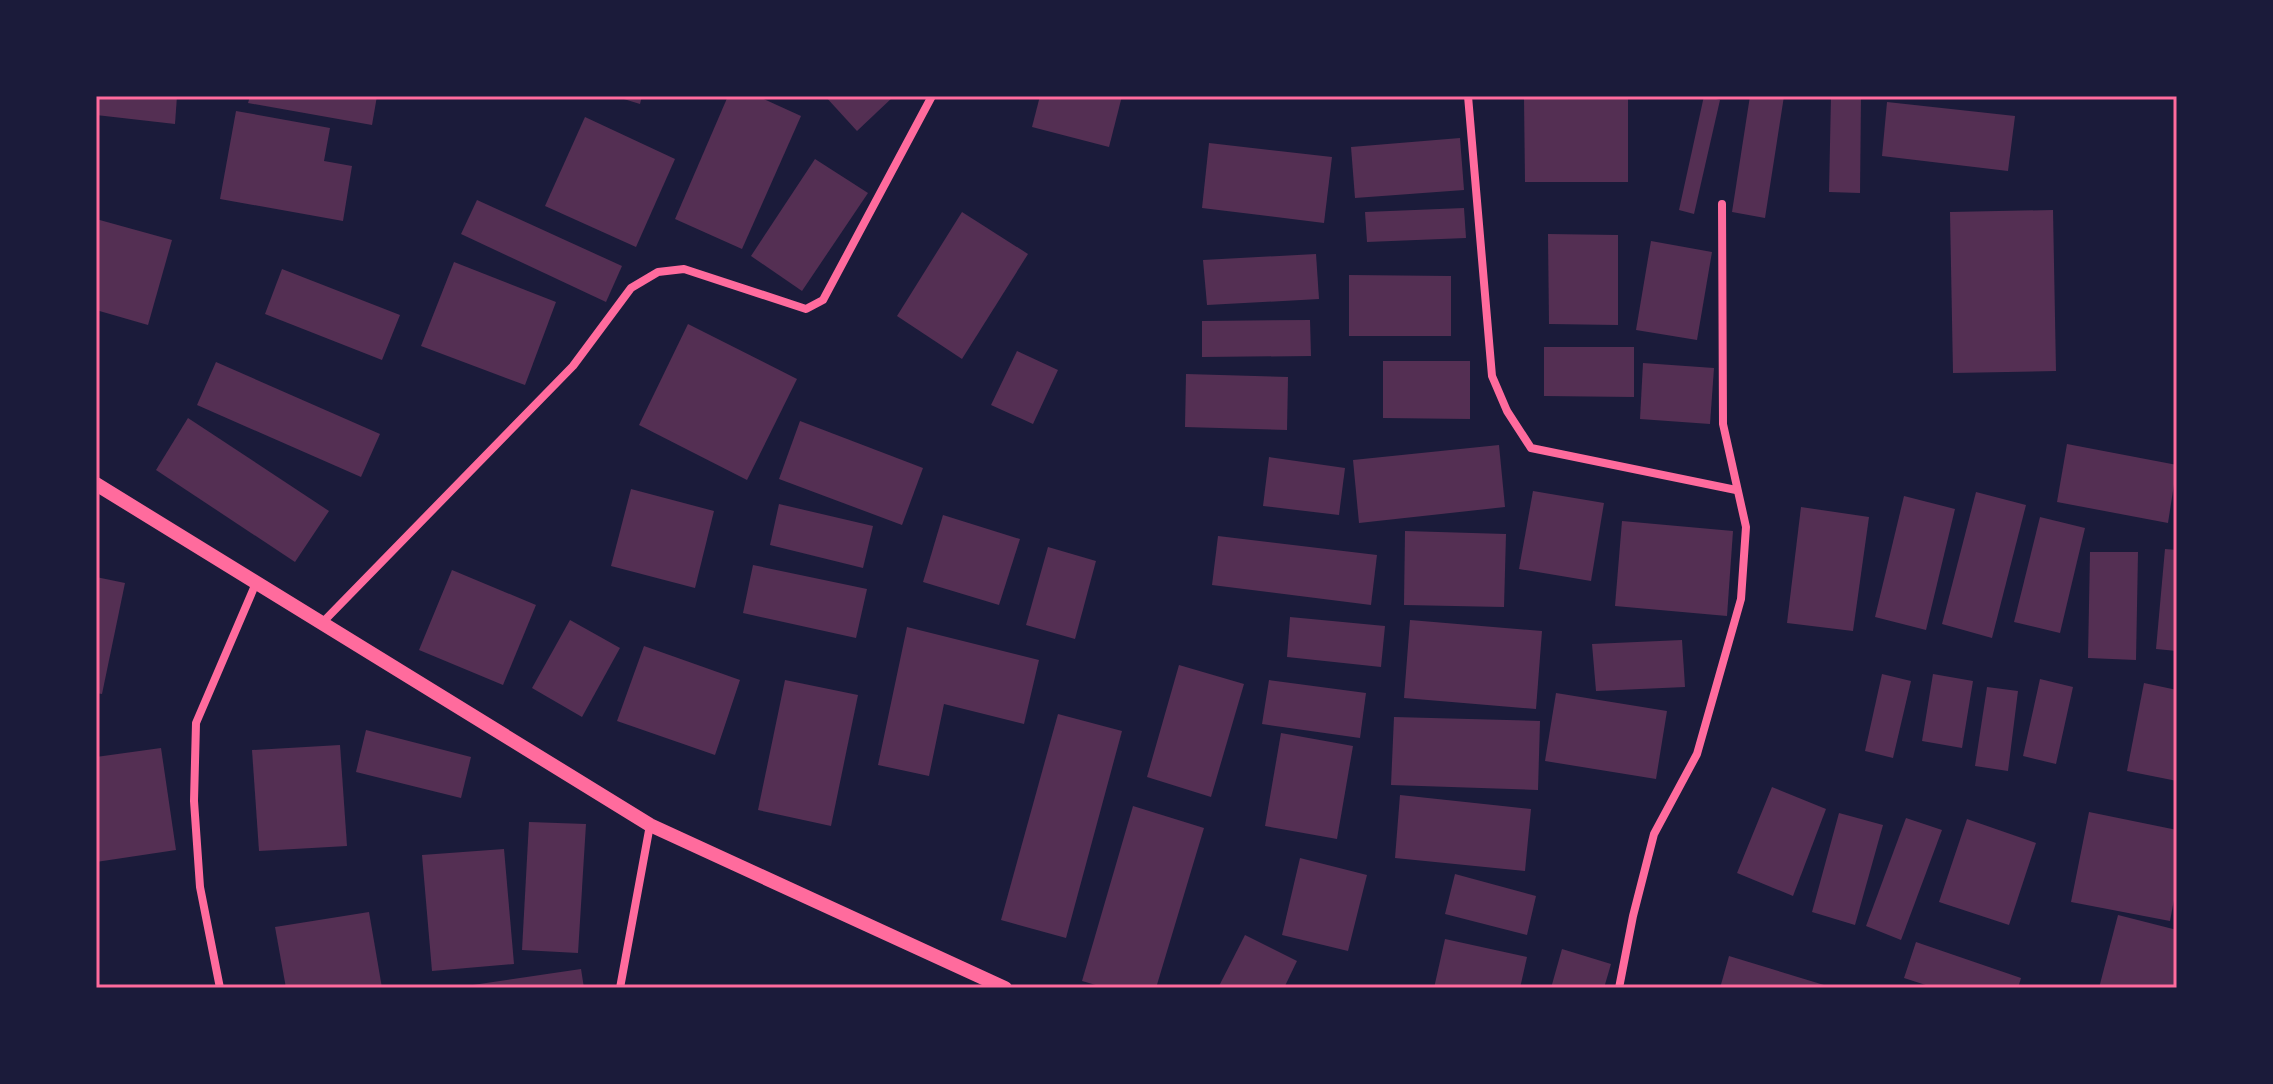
<svg xmlns="http://www.w3.org/2000/svg" width="2273" height="1084" viewBox="0 0 2273 1084" font-family="Rubik,sans-serif">
  <rect width="100%" height="100%" fill="#1b1b3a"/>
  <!-- building -->
  <g fill="#542f53">
    <path d="M96,96H177L175,124L96,115Z"/>
    <path d="M250,96H377L372,125L248,103Z"/>
    <path d="M614,96H642L640,104Z"/>
    <path d="M728,96H757L801,116L742,249L675,219Z"/>
    <path d="M825,96H894L857,131Z"/>
    <path d="M1040,96H1122L1109,147L1032,127Z"/>
    <path d="M1704,96L1720,100L1694,214L1679,210Z"/>
    <path d="M1750,96H1784L1765,218L1732,212Z"/>
    <path d="M1831,96H1861L1860,193L1829,192Z"/>
    <path d="M1524,98H1628V182H1525Z"/>
    <path d="M1887,102L2015,116L2008,171L1882,156Z"/>
    <path d="M236,111L330,128L324,161L352,166L343,221L220,199Z"/>
    <path d="M585,117L675,159L636,247L545,206Z"/>
    <path d="M1460,138L1464,190L1355,198L1351,147Z"/>
    <path d="M1209,143L1332,157L1324,223L1202,208Z"/>
    <path d="M815,159L868,193L802,291L751,256Z"/>
    <path d="M477,200L622,266L606,302L461,234Z"/>
    <path d="M1464,208L1466,238L1367,242L1365,212Z"/>
    <path d="M2053,210L2056,371L1953,373L1950,212Z"/>
    <path d="M962,212L1028,254L962,359L897,316Z"/>
    <path d="M96,219L172,240L148,325L96,310Z"/>
    <path d="M1548,234L1618,235V325L1549,324Z"/>
    <path d="M1651,241L1712,252L1697,340L1636,330Z"/>
    <path d="M1316,254L1319,299L1207,305L1203,260Z"/>
    <path d="M454,262L556,302L525,385L421,346Z"/>
    <path d="M282,269L400,315L382,360L265,314Z"/>
    <path d="M1349,275L1451,276V336H1349Z"/>
    <path d="M1310,320L1311,356L1202,357V321Z"/>
    <path d="M688,324L797,379L747,480L639,425Z"/>
    <path d="M1544,347H1634V397L1544,396Z"/>
    <path d="M1017,351L1058,370L1033,424L991,405Z"/>
    <path d="M1383,361H1470V419L1383,418Z"/>
    <path d="M216,362L380,434L361,477L197,405Z"/>
    <path d="M1643,363L1714,368L1710,424L1640,419Z"/>
    <path d="M1186,374L1288,377L1287,430L1185,427Z"/>
    <path d="M188,418L329,511L295,562L156,470Z"/>
    <path d="M800,421L923,468L902,525L779,479Z"/>
    <path d="M2067,444L2177,465L2168,523L2057,502Z"/>
    <path d="M1499,445L1505,507L1359,523L1353,460Z"/>
    <path d="M1269,457L1345,468L1339,515L1263,506Z"/>
    <path d="M631,489L714,511L695,588L611,566Z"/>
    <path d="M1533,491L1604,503L1591,581L1519,569Z"/>
    <path d="M1976,492L2026,505L1992,638L1942,624Z"/>
    <path d="M1904,496L1955,509L1926,630L1875,617Z"/>
    <path d="M779,504L873,526L863,568L770,545Z"/>
    <path d="M1801,507L1869,517L1853,631L1787,623Z"/>
    <path d="M943,515L1020,539L999,605L923,582Z"/>
    <path d="M2040,517L2085,528L2060,633L2014,622Z"/>
    <path d="M1622,521L1733,531L1727,616L1615,606Z"/>
    <path d="M1405,531L1506,534L1504,607L1404,605Z"/>
    <path d="M1218,536L1377,555L1371,605L1212,585Z"/>
    <path d="M1048,547L1096,561L1075,639L1026,625Z"/>
    <path d="M2165,549L2177,550V651L2156,649Z"/>
    <path d="M2090,552H2138L2136,660L2088,658Z"/>
    <path d="M753,565L867,589L856,638L743,613Z"/>
    <path d="M452,570L536,605L503,685L419,650Z"/>
    <path d="M96,577L125,583L102,694L96,693Z"/>
    <path d="M1290,617L1385,626L1381,667L1287,657Z"/>
    <path d="M570,620L620,648L582,717L532,688Z"/>
    <path d="M1410,620L1542,631L1536,709L1404,698Z"/>
    <path d="M907,627L1039,660L1024,724L944,704L929,776L878,765Z"/>
    <path d="M1682,640L1685,687L1596,691L1592,644Z"/>
    <path d="M644,646L740,680L715,755L617,721Z"/>
    <path d="M1179,665L1244,684L1211,797L1147,777Z"/>
    <path d="M1882,674L1911,681L1893,758L1865,751Z"/>
    <path d="M1933,674L1973,681L1962,748L1922,741Z"/>
    <path d="M2040,679L2073,687L2056,764L2023,756Z"/>
    <path d="M785,680L858,695L831,826L758,810Z"/>
    <path d="M1269,680L1366,693L1360,738L1262,724Z"/>
    <path d="M2144,683L2177,690V781L2127,771Z"/>
    <path d="M1987,687L2018,691L2008,771L1975,766Z"/>
    <path d="M1556,693L1667,711L1656,779L1545,761Z"/>
    <path d="M1058,714L1122,731L1066,938L1001,920Z"/>
    <path d="M1394,717L1540,721L1538,790L1391,785Z"/>
    <path d="M366,730L471,757L461,798L356,772Z"/>
    <path d="M1281,733L1353,746L1337,839L1265,826Z"/>
    <path d="M340,745L347,846L259,851L252,750Z"/>
    <path d="M161,748L176,850L96,862V757Z"/>
    <path d="M1772,787L1826,809L1793,896L1737,873Z"/>
    <path d="M1400,795L1531,809L1525,871L1395,858Z"/>
    <path d="M1133,806L1204,828L1156,988H1106L1082,981Z"/>
    <path d="M2089,812L2177,830V884L2170,921L2071,902Z"/>
    <path d="M1839,813L1883,825L1855,925L1812,912Z"/>
    <path d="M1906,818L1942,830L1901,940L1866,926Z"/>
    <path d="M1967,819L2036,843L2009,925L1939,902Z"/>
    <path d="M529,822L586,824L578,953L522,950Z"/>
    <path d="M504,849L514,964L432,971L422,855Z"/>
    <path d="M1300,858L1367,875L1348,951L1282,935Z"/>
    <path d="M1455,874L1536,896L1527,935L1445,914Z"/>
    <path d="M369,912L382,988H286L275,927Z"/>
    <path d="M2118,915L2177,930V976L2174,988H2099Z"/>
    <path d="M1245,935L1297,961L1284,988H1218Z"/>
    <path d="M1445,939L1527,957L1520,988H1434Z"/>
    <path d="M1916,942L2021,978L2018,988H1935L1904,978Z"/>
    <path d="M1562,949L1611,964L1604,988H1551Z"/>
    <path d="M1729,956L1824,985L1823,988H1720Z"/>
    <path d="M581,969L584,988H466V986Z"/>
  </g>
  <g fill="none" stroke-linecap="round" stroke-linejoin="round">
    <!-- minor -->
    <g stroke="#ff6b9d" stroke-width="8">
      <path d="M1468,96L1492,376L1507,411L1531,448L1736,490"/>
      <path d="M323,622L573,366L631,288L658,272L684,269L806,309L823,300L932,96"/>
      <path d="M220,988L200,887L194,801L196,723L256,583"/>
      <path d="M620,988L650,825"/>
      <path d="M1619,988L1633,916L1654,834L1697,754L1741,599L1746,527L1723,424L1722,204"/>
    </g>
    <!-- tertiary -->
    <path stroke="#ff6b9d" stroke-width="14" d="M96,484L650,825L1005,988"/>
  </g>
  <!-- border -->
  <rect width="2273" height="1084" fill="none" stroke="#1b1b3a" stroke-width="196"/>
  <rect x="98" y="98" width="2077" height="888" fill="none" stroke="#ff6b9d" stroke-width="3"/>
</svg>
